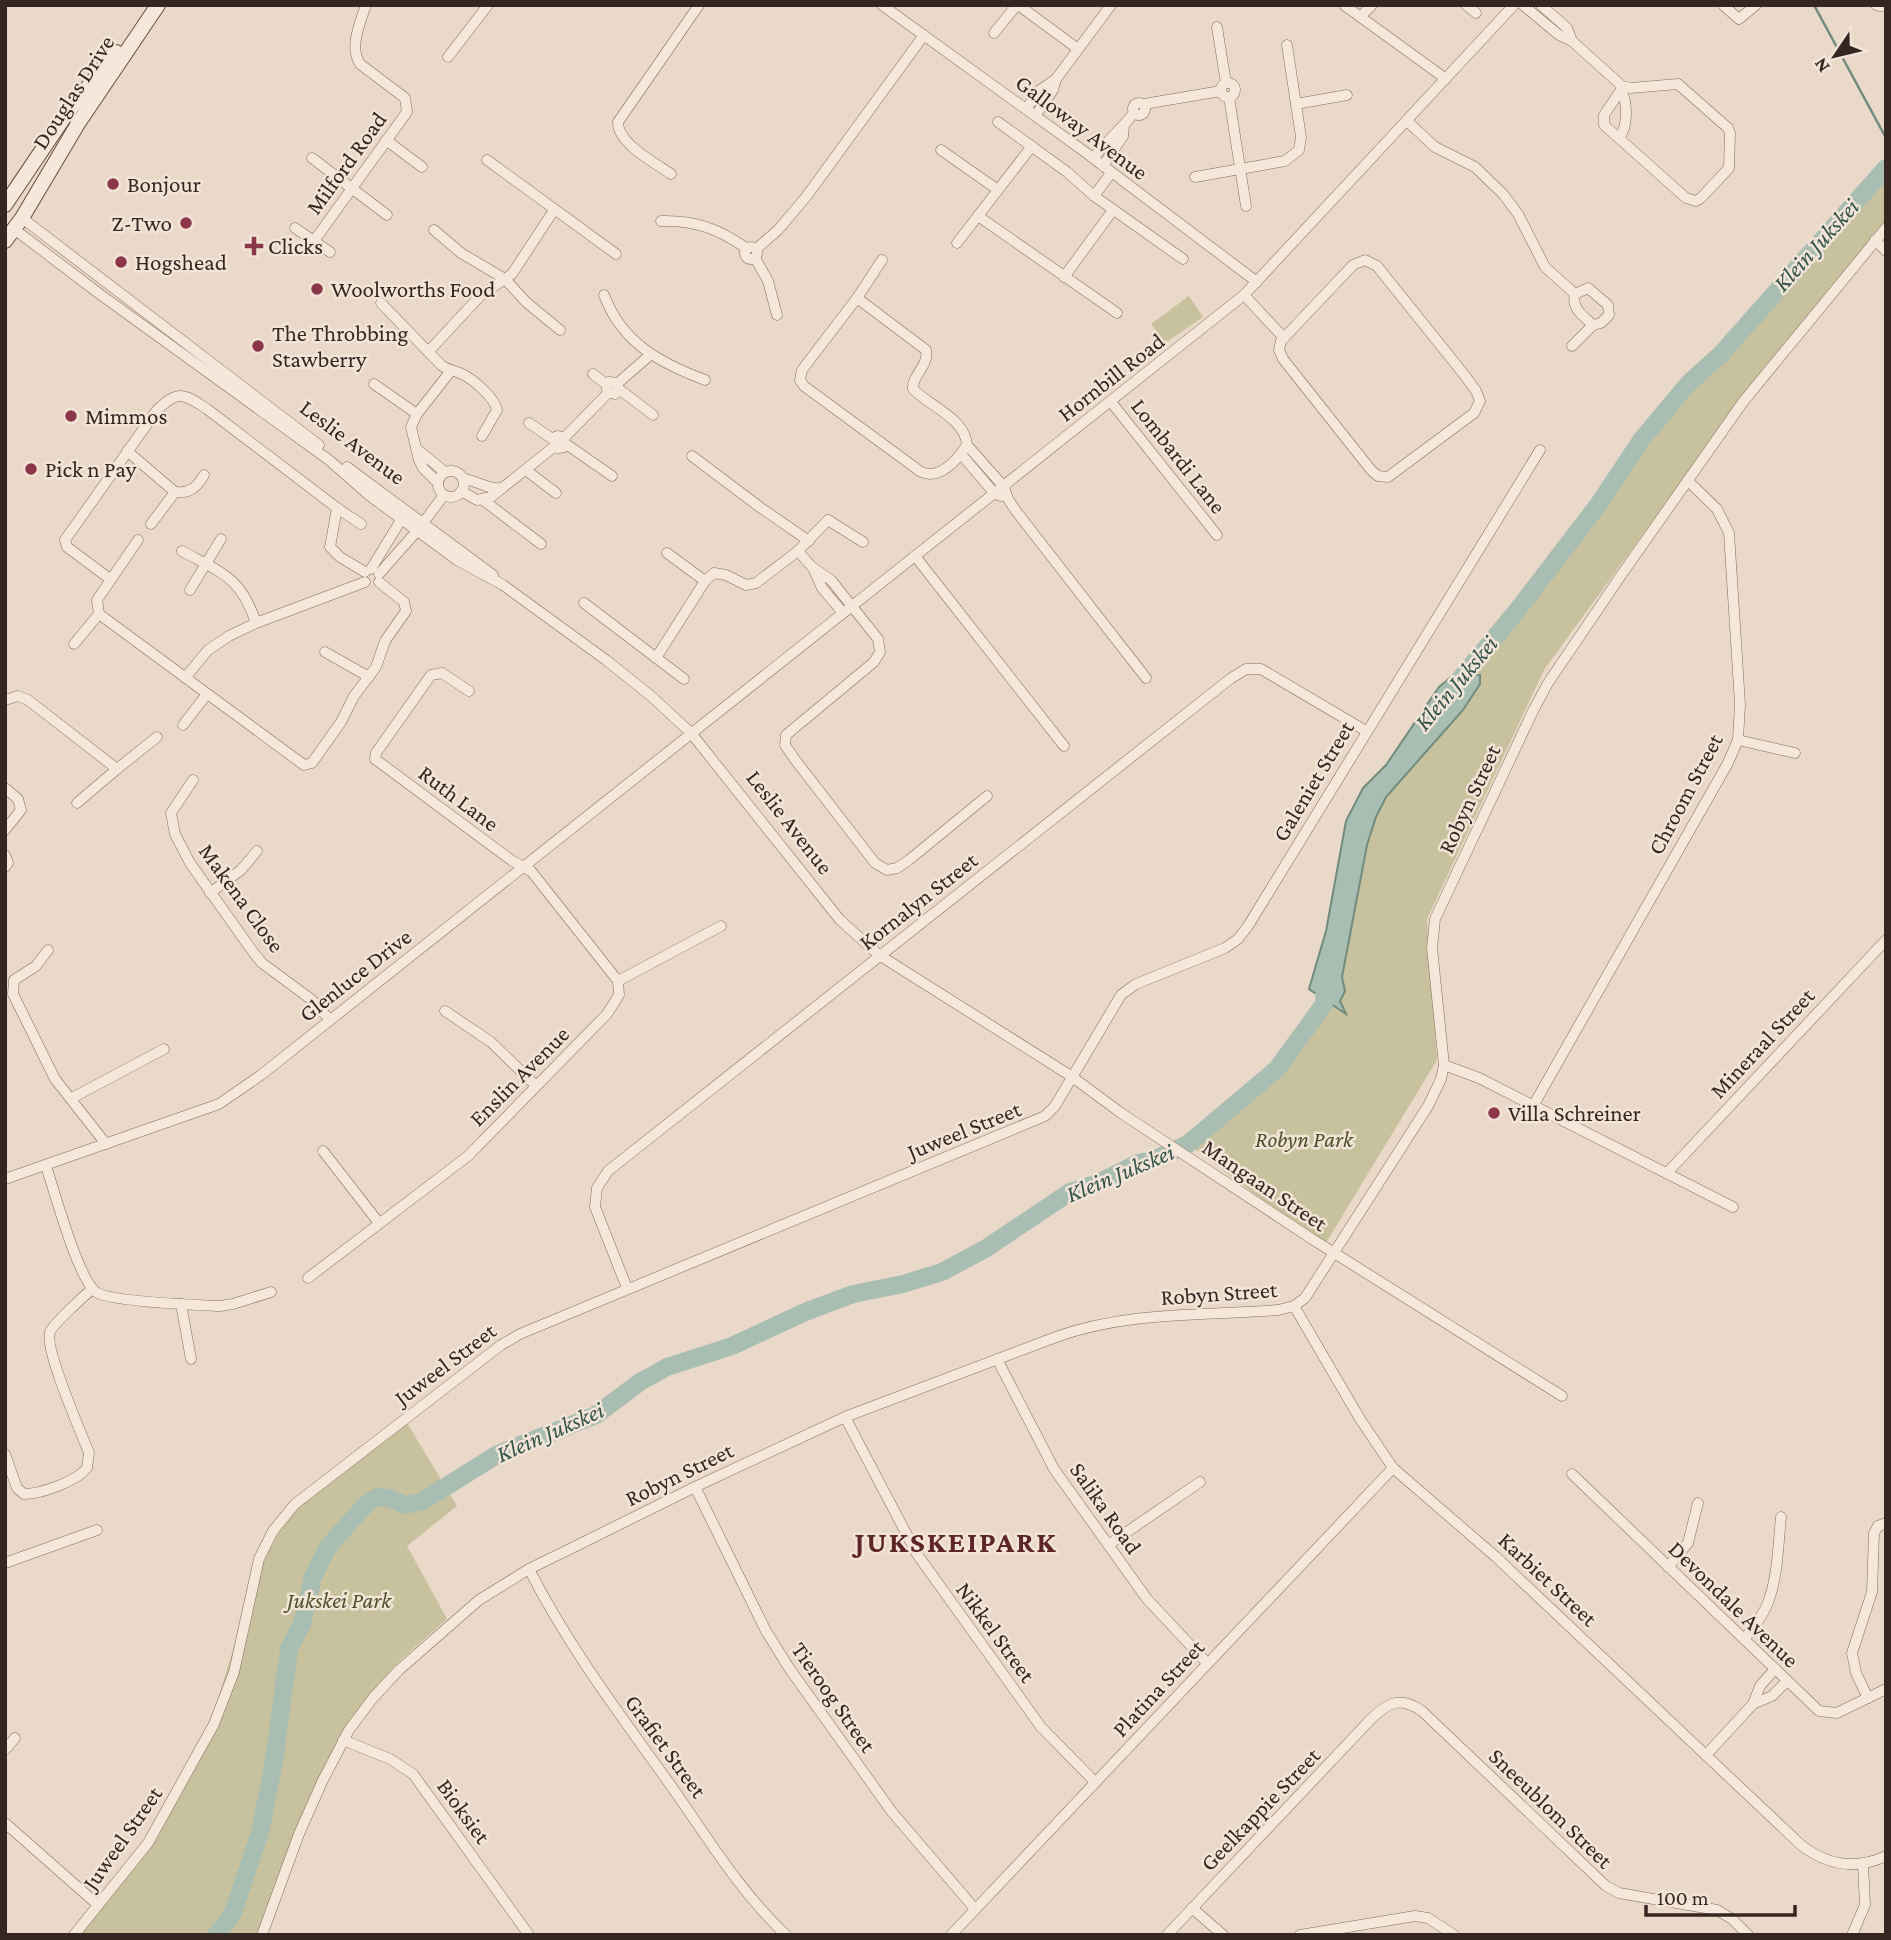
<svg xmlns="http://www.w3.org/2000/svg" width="1891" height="1940" viewBox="0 0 1891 1940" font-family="'Crimson Pro',serif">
  <rect width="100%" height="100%" fill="#ead8c8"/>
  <!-- green -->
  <g fill="#c7c29d">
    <path d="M1886,168V225L1691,468L1544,670L1427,919L1437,1060L1324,1246L1188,1144L1277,1069L1324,1004L1326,971L1359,819L1458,683L1598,505L1642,439L1688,384L1721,354Z"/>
    <path d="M1189,296L1203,317L1165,343L1151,324Z"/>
    <path d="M404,1418L457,1506L407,1546L447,1619L398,1662L362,1706L320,1777L285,1857L257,1935H67L97,1904L156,1826L207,1736L254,1580L292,1507Z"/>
  </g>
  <!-- water -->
  <path fill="#a8beb3" stroke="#708c7f" stroke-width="2" d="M1456,673L1480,675V684L1463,710L1386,797L1376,817L1367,845L1342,977L1345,991L1340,1001L1346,1014L1309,989L1326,931L1346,821L1363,788L1386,765L1439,687Z"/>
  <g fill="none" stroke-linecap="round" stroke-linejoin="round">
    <!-- stream -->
    <path stroke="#708c7f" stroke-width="2.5" d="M1814,5L1886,138"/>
    <!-- river -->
    <g stroke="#a8beb3" stroke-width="18">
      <path d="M1450,691L1516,612L1598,505L1642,439L1688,384L1721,354L1886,168"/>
      <path d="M216,1935L232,1915L260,1833L274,1761L289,1649L302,1624L313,1577L328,1547L366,1504L378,1497L389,1498L405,1505L423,1501L498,1454L596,1415L640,1382L667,1367L732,1346L805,1312L853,1294L903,1284L942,1272L985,1249L1070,1192L1098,1183L1138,1163L1153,1160L1188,1144L1277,1069L1324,1004L1325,978"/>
    </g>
    <defs>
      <g id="street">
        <path d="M882,5L1085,152L1257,282"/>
        <path d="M1344,5L1446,79"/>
        <path d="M1466,5L1476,13"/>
        <path d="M1523,5L1559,35L1572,41L1622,86L1631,88L1678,84L1728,128L1730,133L1729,168L1701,198L1696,201L1686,198L1604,125V115L1623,87"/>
        <path d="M1541,5L1567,28L1572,41"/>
        <path d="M1723,5L1739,19L1756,5"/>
        <path d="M1876,5L1886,7"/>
        <path d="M1360,17L1372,5"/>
        <path d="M1217,27L1226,83"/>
        <path d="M994,33L1016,6L1021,7L1078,49"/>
        <path d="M448,57L488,5"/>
        <circle cx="1228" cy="90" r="7"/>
        <path d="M1229,97L1246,206"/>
        <circle cx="1139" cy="109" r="6"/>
        <path d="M1144,104L1221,91"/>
        <path d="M1296,104L1347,95"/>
        <path d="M1026,109L1040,90L1056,79L1111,5"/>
        <path d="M1035,116L1053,90L1056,79"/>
        <path d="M1407,121L1435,147L1475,167L1503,194L1518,214L1545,267L1575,294C1571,308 1583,316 1593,325L1572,346"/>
        <path d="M998,122L1067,172L1094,196L1183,259"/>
        <path d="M1619,138C1628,127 1628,103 1621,90"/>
        <path d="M386,140L422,167"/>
        <path d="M941,150L998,190"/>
        <path d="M312,158L387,215"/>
        <path d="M1093,158C1106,142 1121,129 1134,113"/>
        <path d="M487,160L616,254"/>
        <path d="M1103,166L1123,136L1124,125"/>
        <path d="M671,174C655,163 617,143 618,122L699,5"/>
        <path d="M1195,177L1285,161L1299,150L1301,137L1287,45"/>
        <path d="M1094,196L1111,173"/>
        <path d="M978,216L1117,313"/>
        <path d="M22,218L319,445"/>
        <path d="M661,221C695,220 719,229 746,248"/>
        <path d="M295,228L330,252"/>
        <path d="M14,229L101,295L329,460L370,496L457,560L503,585L606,660L651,696L691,733L840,920L879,955L1071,1076L1121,1113L1312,1239L1562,1396"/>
        <path d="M434,230L461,253L505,279L526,302L560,330"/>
        <path d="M1875,240L1886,251"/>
        <path d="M314,241L407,112L405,98L360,64C349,47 360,23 366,5"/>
        <path d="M957,243L1032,146"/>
        <circle cx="751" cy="253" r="6"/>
        <path d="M756,249L778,230L806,197L924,35"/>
        <path d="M755,258L768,281L777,315"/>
        <path d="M1365,260L1377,266L1466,377L1476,391L1480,401L1474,413L1388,477L1378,476L1371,470L1283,359L1279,350L1281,341L1353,265Z"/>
        <path d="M1064,277L1113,210"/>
        <path d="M1575,294L1588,288L1608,305L1609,315L1601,323L1593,325"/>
        <path d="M604,295C622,343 660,363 705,380"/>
        <path d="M1244,295L1284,338"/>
        <path d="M857,298L926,350C929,367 912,374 913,389C929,406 965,418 967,445C957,460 940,480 921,472L804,386L800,380L802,370L857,298L882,260"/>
        <path d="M381,303L441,365C449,371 454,370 462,374C473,379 495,398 497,410L482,436"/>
        <path d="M429,351L480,296L512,274L554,210"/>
        <path d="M593,374L607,385"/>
        <path d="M618,383L650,355"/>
        <path d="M374,384L417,414"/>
        <path d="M619,389L653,415"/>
        <path d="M1111,402L1217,535"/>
        <path d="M529,423L554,440"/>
        <path d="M564,438L609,392L607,389L609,382L618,383V392L615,394L609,392"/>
        <path d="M566,444L612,476"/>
        <path d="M967,445L1004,487L1008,499L1016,511L1146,678"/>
        <path d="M418,450L445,472"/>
        <path d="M127,451L175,492"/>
        <path d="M961,454L995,494L1001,496"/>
        <path d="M692,456L761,508L809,541"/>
        <path d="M347,467L493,575"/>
        <path d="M527,471L556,493"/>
        <circle cx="451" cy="484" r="13"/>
        <path d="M463,479C477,480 487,490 502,488"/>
        <path d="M438,483L423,468L419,460L411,427L417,414L450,372"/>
        <path d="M461,491L477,500L491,497L555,446L558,448L564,447V438L558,436L555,437V446"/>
        <path d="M483,500L541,544"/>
        <path d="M337,508L361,524"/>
        <path d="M151,524L175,492C190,494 197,487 204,475"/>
        <path d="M138,540L97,600L99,614L304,765L312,763L341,722L354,696L376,667L385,641L406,611L404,602L379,582"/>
        <path d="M182,551C222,573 241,577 256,623"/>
        <path d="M798,551L812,567L831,580L878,639L880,652L874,662L786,735L785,745L796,761L875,863L887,870L897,868L909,860L987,796"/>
        <path d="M667,553L705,581"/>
        <path d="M915,556L1064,746"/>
        <path d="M813,568L822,588L843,613"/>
        <path d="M371,569L404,515"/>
        <path d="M379,574L417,531L444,495"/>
        <path d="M110,579L67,547L65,540L157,410C179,389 184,394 207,409L337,508L330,547L340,557L365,572"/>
        <path d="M190,590L221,539"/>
        <path d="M584,603L684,679"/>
        <path d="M74,644L99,614"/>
        <path d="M325,652L369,677"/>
        <path d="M656,658L705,581L714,573L726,575L746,585L756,583L798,551L828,520L863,542"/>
        <path d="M185,678L208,650L229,636L256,623L365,582"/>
        <path d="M5,700L18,696L28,700L117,769L157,737"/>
        <path d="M183,725L207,694"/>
        <path d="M1738,740L1795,753"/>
        <path d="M193,780L171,813L175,834L190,863L253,952L262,963L312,1000L330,1020"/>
        <path d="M5,788L18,799L21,810L5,830"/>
        <path d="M77,803L117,769"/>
        <path d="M5,855L8,863L5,867"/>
        <path d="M210,893L241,870L257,851"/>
        <path d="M48,950L36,966L14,980L13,994L55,1079L106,1144"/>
        <path d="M618,981L721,926"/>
        <path d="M445,1011L491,1042L535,1085"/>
        <path d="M1444,1065L1479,1078L1733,1207"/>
        <path d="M72,1098L164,1049"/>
        <path d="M1533,1106L1728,763L1738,740L1740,704L1729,533L1717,509L1688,481"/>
        <path d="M323,1151L379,1223"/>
        <path d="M46,1166C54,1190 78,1279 96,1292C109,1302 198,1305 220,1306L233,1304L271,1292"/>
        <path d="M1667,1173L1886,940"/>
        <path d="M5,1179L219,1104L261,1075L1244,295L1514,5"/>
        <path d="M308,1278L468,1156L607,1014L619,995L618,981L531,871L511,860L375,759L376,753L431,675L442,673L469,691"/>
        <path d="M627,1288L595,1207L597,1188L608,1171L1230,679L1246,669H1261L1366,731"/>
        <path d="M181,1304L191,1359"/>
        <path d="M1294,1306L1360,1419L1393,1468L1496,1557L1801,1845C1827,1865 1856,1870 1886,1856"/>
        <path d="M997,1359L1054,1469L1147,1599L1207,1663"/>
        <path d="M845,1417L917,1554L1041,1727L1095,1782"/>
        <path d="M5,1454L17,1488L24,1494C41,1494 77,1481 87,1468L89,1453C81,1432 44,1349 50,1332C53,1324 84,1296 92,1289"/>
        <path d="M1572,1474L1819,1711L1837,1713L1886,1689"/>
        <path d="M695,1487L766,1631L789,1668L892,1812L975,1909"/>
        <path d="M1108,1545L1200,1482"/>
        <path d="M5,1563L97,1530"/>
        <path d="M1668,1567L1688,1543L1698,1503"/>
        <path d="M529,1569C568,1646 619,1713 669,1783C706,1835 739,1891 786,1935"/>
        <path d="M1745,1638C1753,1628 1762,1617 1767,1605C1778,1578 1778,1546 1781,1517"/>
        <path d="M1868,1698L1856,1673L1852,1653L1872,1592L1874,1533L1878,1526L1886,1523"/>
        <path d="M1753,1704L1772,1696L1787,1681"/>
        <path d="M343,1740L390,1759L413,1774L529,1935"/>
        <path d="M5,1750L15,1738"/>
        <path d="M1706,1755L1753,1704L1760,1686L1775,1669"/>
        <path d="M5,1823L98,1905"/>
        <path d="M1192,1908L1223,1935"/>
        <path d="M74,1935L148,1843L214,1724L234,1672L259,1559L273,1531L295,1504L501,1345L520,1334L1045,1116L1055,1106L1121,995L1136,984L1225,948L1238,939L1248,926L1540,450"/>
        <path d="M262,1935L299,1834L322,1782L349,1730L373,1698L399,1670L479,1600L529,1569L580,1544L695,1487L845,1417L1056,1337C1128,1311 1203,1316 1278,1310L1294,1306L1305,1298L1428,1106L1441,1079L1444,1065L1432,948L1435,919L1533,711L1548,683L1622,574L1743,402L1886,228"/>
        <path d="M951,1935L1393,1468"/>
        <path d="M1167,1935L1371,1719C1389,1702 1400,1696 1422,1711L1606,1886L1619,1893L1717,1910L1732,1919L1748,1935"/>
        <path d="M1300,1935L1415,1916L1428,1918L1454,1935"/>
        <path d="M1852,1935L1865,1905L1863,1864"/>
      </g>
      <g id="secondary">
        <path d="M5,205L67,113L116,52"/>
        <path d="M5,241L22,218L79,122L158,5"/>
      </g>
    </defs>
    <!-- street casing -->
    <use href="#street" stroke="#846a5f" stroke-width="11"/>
    <!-- secondary casing -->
    <use href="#secondary" stroke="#654c42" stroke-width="16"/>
    <!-- street -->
    <use href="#street" stroke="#f5e7da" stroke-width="10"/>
    <!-- secondary -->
    <use href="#secondary" stroke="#f5e7da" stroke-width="14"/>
  </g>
  <!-- markers -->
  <g fill="#8c3649" stroke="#f2e4d7" stroke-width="2.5">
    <circle cx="113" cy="184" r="7"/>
    <circle cx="186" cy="223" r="7"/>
    <path d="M250.5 235.5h7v7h7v7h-7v7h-7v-7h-7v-7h7z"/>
    <circle cx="121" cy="262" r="7"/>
    <circle cx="317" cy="289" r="7"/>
    <circle cx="258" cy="346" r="7"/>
    <circle cx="71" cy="416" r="7"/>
    <circle cx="31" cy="469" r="7"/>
    <circle cx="1494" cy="1113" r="7"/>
  </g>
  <g text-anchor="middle" stroke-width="5" stroke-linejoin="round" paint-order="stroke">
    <!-- street labels -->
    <g font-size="23" fill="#362621" stroke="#f2e4d7">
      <text transform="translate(73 92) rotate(-57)" y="8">Douglas Drive</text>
      <text transform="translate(1082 127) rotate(37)" y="8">Galloway Avenue</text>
      <text transform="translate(346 163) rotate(-54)" y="8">Milford Road</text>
      <text transform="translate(1111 377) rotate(-38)" y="8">Hornbill Road</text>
      <text transform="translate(353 442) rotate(37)" y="8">Leslie Avenue</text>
      <text transform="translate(1179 456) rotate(52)" y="8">Lombardi Lane</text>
      <text transform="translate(1313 781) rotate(-59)" y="8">Galeniet Street</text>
      <text transform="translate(1685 794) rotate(-62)" y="8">Chroom Street</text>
      <text transform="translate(459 798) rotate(37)" y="8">Ruth Lane</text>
      <text transform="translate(1469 799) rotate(-65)" y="8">Robyn Street</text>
      <text transform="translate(790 822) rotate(52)" y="8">Leslie Avenue</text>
      <text transform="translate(242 898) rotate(54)" y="8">Makena Close</text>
      <text transform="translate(918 901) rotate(-38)" y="8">Kornalyn Street</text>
      <text transform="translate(355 975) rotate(-38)" y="8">Glenluce Drive</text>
      <text transform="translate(1762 1043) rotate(-47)" y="8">Mineraal Street</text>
      <text transform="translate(519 1076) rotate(-45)" y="8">Enslin Avenue</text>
      <text transform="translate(964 1130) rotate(-22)" y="8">Juweel Street</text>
      <text transform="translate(1265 1185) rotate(34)" y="8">Mangaan Street</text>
      <text transform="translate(1219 1293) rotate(-4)" y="8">Robyn Street</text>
      <text transform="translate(445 1364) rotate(-37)" y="8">Juweel Street</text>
      <text transform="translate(679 1474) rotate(-26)" y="8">Robyn Street</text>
      <text transform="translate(1106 1508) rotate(55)" y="8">Salika Road</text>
      <text transform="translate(1548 1579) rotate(43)" y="8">Karbiet Street</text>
      <text transform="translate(1734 1604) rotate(44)" y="8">Devondale Avenue</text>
      <text transform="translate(996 1632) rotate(54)" y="8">Nikkel Street</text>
      <text transform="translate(1158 1688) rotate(-47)" y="8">Platina Street</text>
      <text transform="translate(834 1697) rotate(55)" y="8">Tieroog Street</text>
      <text transform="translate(666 1746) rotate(54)" y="8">Grafiet Street</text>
      <text transform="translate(1551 1808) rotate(44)" y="8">Sneeublom Street</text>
      <text transform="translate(1260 1809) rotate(-46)" y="8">Geelkappie Street</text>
      <text transform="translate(464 1811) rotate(54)" y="8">Bioksiet</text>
      <text transform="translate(122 1838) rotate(-55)" y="8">Juweel Street</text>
    </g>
    <!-- poi labels -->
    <g font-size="23" fill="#362621" stroke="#f2e4d7" text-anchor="start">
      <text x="127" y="192">Bonjour</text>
      <text x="172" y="231" text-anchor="end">Z-Two</text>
      <text x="268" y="254">Clicks</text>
      <text x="135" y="270">Hogshead</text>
      <text x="331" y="297">Woolworths Food</text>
      <text x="272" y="341">The Throbbing<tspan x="272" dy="26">Stawberry</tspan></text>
      <text x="85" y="424">Mimmos</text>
      <text x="45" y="477">Pick n Pay</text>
      <text x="1508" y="1121">Villa Schreiner</text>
    </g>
    <!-- park labels -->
    <g font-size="23" font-style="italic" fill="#4e502a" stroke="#f2e4d7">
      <text x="1304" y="1147">Robyn Park</text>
      <text x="339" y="1608">Jukskei Park</text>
    </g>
    <!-- water labels -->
    <g font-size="24" font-style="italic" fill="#32544a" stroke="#f2e4d7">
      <text transform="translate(1816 245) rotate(-48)" y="8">Klein Jukskei</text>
      <text transform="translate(1456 683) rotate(-50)" y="8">Klein Jukskei</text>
      <text transform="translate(1120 1173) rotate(-23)" y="8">Klein Jukskei</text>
      <text transform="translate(550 1432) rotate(-24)" y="8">Klein Jukskei</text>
    </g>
    <!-- district labels -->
    <g font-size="30" font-weight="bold" letter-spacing="2" fill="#5d2525" stroke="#f2e4d7">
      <text x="956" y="1552">JUKSKEIPARK</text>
    </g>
  </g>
  <!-- border -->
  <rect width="1891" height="1940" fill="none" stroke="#362621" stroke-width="14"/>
  <!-- north arrow -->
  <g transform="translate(1835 56) rotate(235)" stroke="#f2e4d7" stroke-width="5" paint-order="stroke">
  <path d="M0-5L12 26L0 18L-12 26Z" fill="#362621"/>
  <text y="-10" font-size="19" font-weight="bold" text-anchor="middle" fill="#362621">N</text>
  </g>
  <!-- scale -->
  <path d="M1646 1905v10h149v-10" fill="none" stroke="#362621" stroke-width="3.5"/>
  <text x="1657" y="1905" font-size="21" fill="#362621" stroke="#f2e4d7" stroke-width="5" paint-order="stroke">100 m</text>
</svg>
